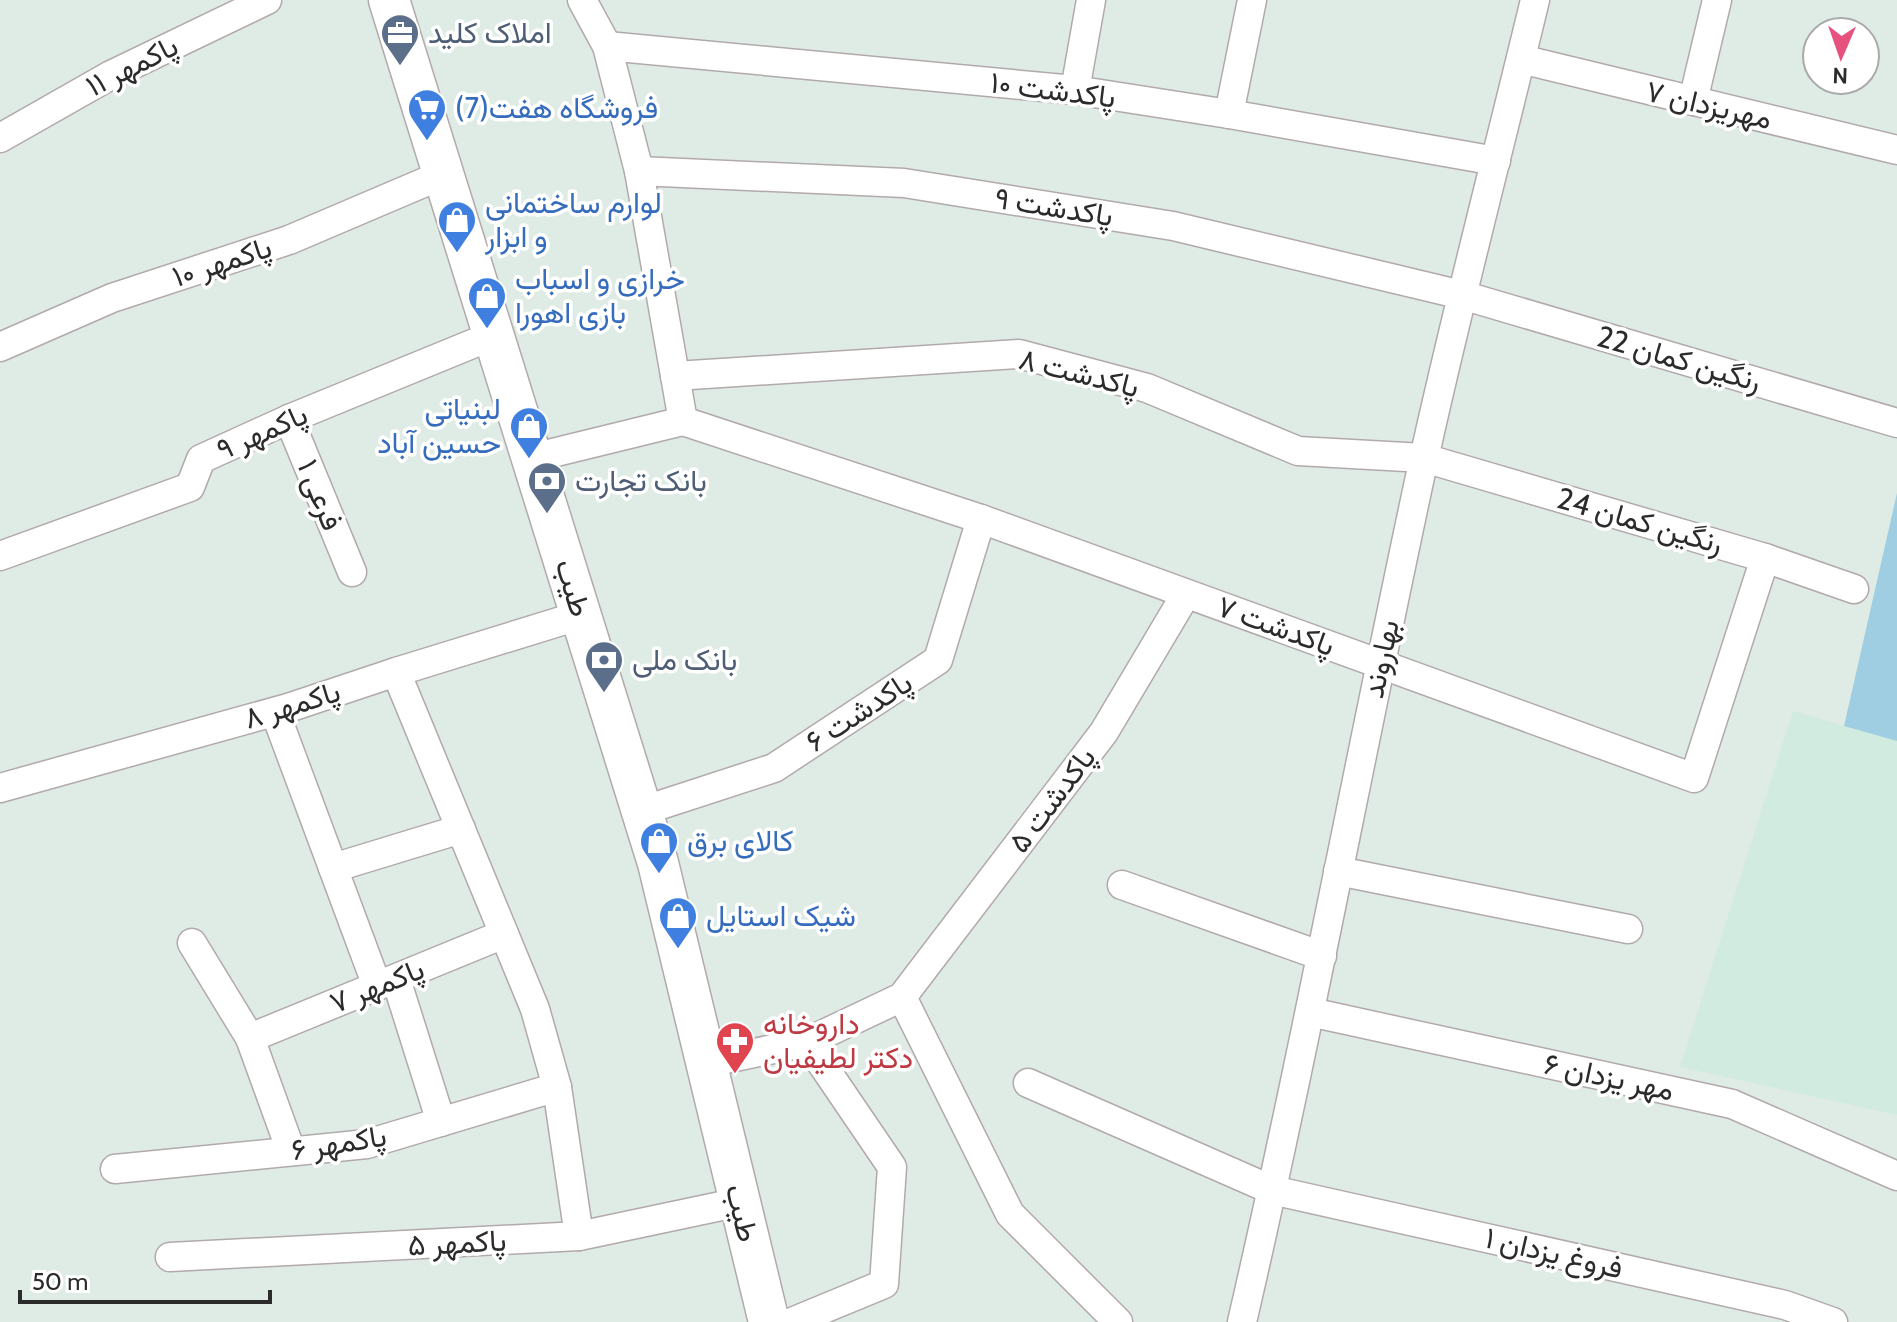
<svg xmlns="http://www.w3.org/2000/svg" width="1897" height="1322" viewBox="0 0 1897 1322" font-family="Cabin,Vazirmatn,sans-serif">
  <rect width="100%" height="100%" fill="#dfece5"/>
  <!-- education -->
  <path fill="#d1ebe0" d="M1793,711L1897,741V1115L1680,1067Z"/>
  <!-- pitch -->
  <path fill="#9fcde2" d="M1897,493V741L1844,726Z"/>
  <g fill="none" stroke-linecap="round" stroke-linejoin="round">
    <defs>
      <g id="minor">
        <path d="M607,46L1075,90L1229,114L1496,161"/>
        <path d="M1521,59L1897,150"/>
        <path d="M1075,90L1091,0"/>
        <path d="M1693,101L1717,0"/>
        <path d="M1229,114L1252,0"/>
        <path d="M0,138L111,75L267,0"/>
        <path d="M639,171L904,183L1173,226L1462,295L1897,423"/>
        <path d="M0,347L112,298L289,240L444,174"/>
        <path d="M675,376L1019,354L1147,388L1298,451L1424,458L1765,558L1854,589"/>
        <path d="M289,419L352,572"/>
        <path d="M683,421L981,519L1694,778L1765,558"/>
        <path d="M532,458L683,421L639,171L607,46L582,0"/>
        <path d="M0,556L190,487L201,459L289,419L494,335"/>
        <path d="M396,672L535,1009L557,1087L579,1236"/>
        <path d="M275,712L377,986"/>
        <path d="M0,788L288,708L396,672L581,615"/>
        <path d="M642,811L774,768L938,660L981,519"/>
        <path d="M333,868L461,829"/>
        <path d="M1338,871L1628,929"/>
        <path d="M1122,885L1322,956"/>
        <path d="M192,943L250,1038L291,1151"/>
        <path d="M396,979L441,1122"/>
        <path d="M902,997L1010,1214L1118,1322"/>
        <path d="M1310,1012L1732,1104L1897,1176"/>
        <path d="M250,1038L504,934"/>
        <path d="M706,1063L807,1042L902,997L1104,732L1186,594"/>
        <path d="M1028,1083L1272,1190L1785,1305L1833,1322"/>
        <path d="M115,1169L367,1144L557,1087"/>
        <path d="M170,1257L579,1236L740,1202"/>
        <path d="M792,1322L884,1284L892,1167L807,1042"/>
        <path d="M1242,1322C1308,1037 1361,749 1423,463C1457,308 1498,154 1535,0"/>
      </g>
      <path id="secondary" d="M389,0L658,863L769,1322"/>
    </defs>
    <!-- minor casing -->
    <use href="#minor" stroke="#b2a9ac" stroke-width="31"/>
    <!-- secondary casing -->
    <use href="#secondary" stroke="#b2a9ac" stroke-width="43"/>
    <!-- minor -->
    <use href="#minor" stroke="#fff" stroke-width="28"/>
    <!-- secondary -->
    <use href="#secondary" stroke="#fff" stroke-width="40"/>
  </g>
  <!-- icons -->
  <defs>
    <symbol id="office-pin" viewBox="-11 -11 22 30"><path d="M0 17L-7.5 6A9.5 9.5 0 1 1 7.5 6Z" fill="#5c6f8a" stroke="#fff"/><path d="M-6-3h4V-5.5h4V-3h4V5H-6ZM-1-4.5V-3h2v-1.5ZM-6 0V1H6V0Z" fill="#fff"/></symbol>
    <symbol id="supermarket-pin" viewBox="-11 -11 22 30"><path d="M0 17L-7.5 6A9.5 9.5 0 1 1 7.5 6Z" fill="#3f7fe0" stroke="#fff"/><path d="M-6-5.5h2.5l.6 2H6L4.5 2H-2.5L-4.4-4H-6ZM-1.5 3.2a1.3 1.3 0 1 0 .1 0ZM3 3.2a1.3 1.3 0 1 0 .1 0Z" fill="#fff"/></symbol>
    <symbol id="shop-pin" viewBox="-11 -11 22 30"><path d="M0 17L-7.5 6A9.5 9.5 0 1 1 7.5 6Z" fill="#3f7fe0" stroke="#fff"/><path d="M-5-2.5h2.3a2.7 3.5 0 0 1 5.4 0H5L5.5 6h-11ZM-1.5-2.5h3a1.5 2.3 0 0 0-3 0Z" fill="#fff"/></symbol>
    <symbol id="bank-pin" viewBox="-11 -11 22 30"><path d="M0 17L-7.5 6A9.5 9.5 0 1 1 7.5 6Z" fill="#5c6f8a" stroke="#fff"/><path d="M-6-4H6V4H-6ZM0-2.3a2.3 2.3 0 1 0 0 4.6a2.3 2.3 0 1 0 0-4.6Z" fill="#fff"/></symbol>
    <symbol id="pharmacy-pin" viewBox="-11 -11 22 30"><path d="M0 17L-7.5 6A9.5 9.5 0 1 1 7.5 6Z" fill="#e0444e" stroke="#fff"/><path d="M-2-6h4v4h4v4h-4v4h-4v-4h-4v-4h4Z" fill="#fff"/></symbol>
  </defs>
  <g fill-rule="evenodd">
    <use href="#office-pin" x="378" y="11" width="44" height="60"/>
    <use href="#supermarket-pin" x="405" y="86" width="44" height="60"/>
    <use href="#shop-pin" x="435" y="198" width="44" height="60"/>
    <use href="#shop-pin" x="465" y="274" width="44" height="60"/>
    <use href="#shop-pin" x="507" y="404" width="44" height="60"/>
    <use href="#bank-pin" x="525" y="459" width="44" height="60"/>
    <use href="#bank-pin" x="582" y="638" width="44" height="60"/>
    <use href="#shop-pin" x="637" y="819" width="44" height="60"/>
    <use href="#shop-pin" x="656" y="894" width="44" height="60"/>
    <use href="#pharmacy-pin" x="713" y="1019" width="44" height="60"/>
  </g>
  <g text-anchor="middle" stroke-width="7" stroke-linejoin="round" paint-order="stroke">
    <!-- service labels -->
    <g font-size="30" fill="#4e5e75" stroke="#fff" text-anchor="start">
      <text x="428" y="43">املاک کلید</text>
      <text x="575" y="491">بانک تجارت</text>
      <text x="632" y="670">بانک ملی</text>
    </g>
    <!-- street labels -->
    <g font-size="30" fill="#2b2b2b" stroke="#fff">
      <text transform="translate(132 66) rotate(-27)" y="10">پاکمهر ۱۱</text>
      <text transform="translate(1053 90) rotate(7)" y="10">پاکدشت ۱۰</text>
      <text transform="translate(1709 105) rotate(13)" y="10">مهریزدان ۷</text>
      <text transform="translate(1054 207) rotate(9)" y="10">پاکدشت ۹</text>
      <text transform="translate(222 262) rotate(-18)" y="10">پاکمهر ۱۰</text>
      <text transform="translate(1679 359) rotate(16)" y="10">رنگین کمان 22</text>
      <text transform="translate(1079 373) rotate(14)" y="10">پاکدشت ۸</text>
      <text transform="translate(262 432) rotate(-24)" y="10">پاکمهر ۹</text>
      <text transform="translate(320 495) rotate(68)" y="10">فرعی ۱</text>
      <text transform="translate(1640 521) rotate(16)" y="10">رنگین کمان 24</text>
      <text transform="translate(573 588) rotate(73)" y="10">طیب</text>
      <text transform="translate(1276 626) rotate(20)" y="10">پاکدشت ۷</text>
      <text transform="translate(1381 659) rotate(-78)" y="10">بهاروند</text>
      <text transform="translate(292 705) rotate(-17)" y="10">پاکمهر ۸</text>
      <text transform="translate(859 712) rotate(-33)" y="10">پاکدشت ۶</text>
      <text transform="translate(1052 800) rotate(-53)" y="10">پاکدشت ۵</text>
      <text transform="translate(377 986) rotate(-22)" y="10">پاکمهر ۷</text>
      <text transform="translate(1609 1077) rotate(12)" y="10">مهر یزدان ۶</text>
      <text transform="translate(339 1143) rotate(-9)" y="10">پاکمهر ۶</text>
      <text transform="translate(742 1213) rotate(76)" y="10">طیب</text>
      <text transform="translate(457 1243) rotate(-3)" y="10">پاکمهر ۵</text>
      <text transform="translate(1554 1253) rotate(13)" y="10">فروغ یزدان ۱</text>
    </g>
    <!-- shop labels -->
    <g font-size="30" fill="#366cbe" stroke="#fff" text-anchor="start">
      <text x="455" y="118">فروشگاه هفت(7)</text>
      <text x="485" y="213">لوارم ساختمانی<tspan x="485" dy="34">و ابزار</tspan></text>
      <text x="515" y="289">خرازی و اسباب<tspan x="515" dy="34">بازی اهورا</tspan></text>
      <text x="501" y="419" text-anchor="end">لبنیاتی<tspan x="501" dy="34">حسین آباد</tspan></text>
      <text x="687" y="851">کالای برق</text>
      <text x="706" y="926">شیک استایل</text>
    </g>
    <!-- health labels -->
    <g font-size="30" fill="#be3a42" stroke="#fff" text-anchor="start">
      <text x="763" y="1034">داروخانه<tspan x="763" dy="34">دکتر لطیفیان</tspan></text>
    </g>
  </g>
  <!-- north arrow -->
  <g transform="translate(1841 56) rotate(182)"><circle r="38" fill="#ffffff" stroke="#aaaaaa" stroke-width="2"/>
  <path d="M0-6L14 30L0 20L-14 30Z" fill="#e6527d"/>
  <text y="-12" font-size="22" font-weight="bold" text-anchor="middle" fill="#2b2b2b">N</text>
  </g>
  <!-- scale -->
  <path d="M20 1290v12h250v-12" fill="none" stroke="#2b2b2b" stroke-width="4"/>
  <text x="32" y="1290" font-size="24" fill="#2b2b2b" stroke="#ffffff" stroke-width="6" paint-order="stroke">50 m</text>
</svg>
